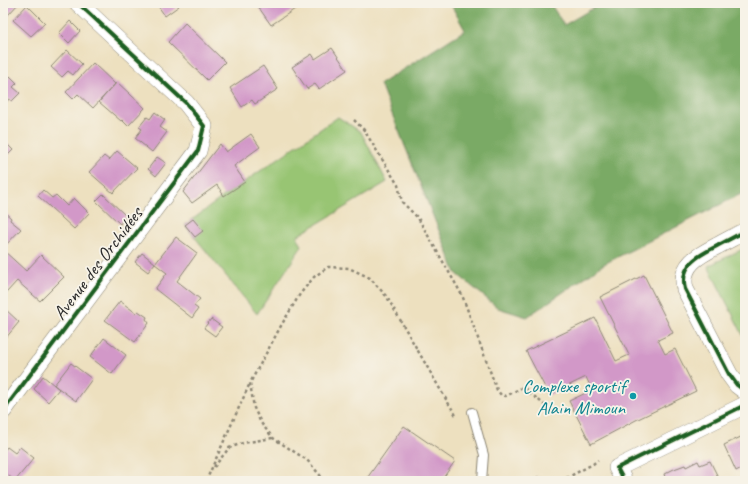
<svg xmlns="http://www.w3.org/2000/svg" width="748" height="484" viewBox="0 0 748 484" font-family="Caveat,sans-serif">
  <rect width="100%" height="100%" fill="#f7f3e8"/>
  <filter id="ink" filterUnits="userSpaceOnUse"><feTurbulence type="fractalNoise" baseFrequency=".025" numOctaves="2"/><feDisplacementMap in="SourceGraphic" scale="8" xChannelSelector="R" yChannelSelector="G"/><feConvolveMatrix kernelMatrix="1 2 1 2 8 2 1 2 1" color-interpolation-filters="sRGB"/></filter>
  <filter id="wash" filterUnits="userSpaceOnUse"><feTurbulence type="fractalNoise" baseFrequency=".012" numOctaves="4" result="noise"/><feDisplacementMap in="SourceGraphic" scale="16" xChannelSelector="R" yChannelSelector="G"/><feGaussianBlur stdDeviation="0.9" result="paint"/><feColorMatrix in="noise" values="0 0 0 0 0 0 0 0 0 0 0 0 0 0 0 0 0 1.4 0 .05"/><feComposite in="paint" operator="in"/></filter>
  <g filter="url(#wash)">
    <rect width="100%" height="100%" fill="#ede0bf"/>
    <!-- green -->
    <g fill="#98c573" stroke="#62784f">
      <path d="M338,117L361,132L387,182L297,236L302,246L257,314L185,225L224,196Z"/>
      <path d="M745,248V339L708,266Z"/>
    </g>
    <!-- forest -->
    <path fill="#7aaa65" stroke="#526a48" d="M450,3H550L564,25L602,3H745V192L604,264L527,317L498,308L456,273L380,84L465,30Z"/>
    <g id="blocks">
      <!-- building -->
      <g fill="#d298c8">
        <path d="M3,3H19L8,15L3,10Z"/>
        <path d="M156,3H177L179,6L165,16Z"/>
        <path d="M260,3H304L271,25L257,5Z"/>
        <path d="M27,5L45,23L31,36L13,20Z"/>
        <path d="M70,21L80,31L69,43L59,33Z"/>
        <path d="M185,23L225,62L207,80L168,42Z"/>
        <path d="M332,48L347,70L319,89L315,84L307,89L292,67L312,54L315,59Z"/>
        <path d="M67,50L82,64L73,75L68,71L62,77L51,67Z"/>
        <path d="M93,63L115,84L93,108L78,94L73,99L66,92Z"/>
        <path d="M263,66L278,89L255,104L252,100L242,107L230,88Z"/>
        <path d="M10,76L17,83L13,87L20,93L12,101L9,99L3,106V77L6,80Z"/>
        <path d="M117,82L145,108L128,126L122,120L121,121L99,102Z"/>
        <path d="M155,112L165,120L160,127L167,132L152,152L135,138L142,129L139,127L147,117L150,119Z"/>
        <path d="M251,134L260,147L234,166L245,182L224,196L217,185L192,203L183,192L220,144L226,152Z"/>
        <path d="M3,140L13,150L3,160Z"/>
        <path d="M117,151L137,168L113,193L89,172L104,156L109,160Z"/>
        <path d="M157,157L166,163L156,176L148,169Z"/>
        <path d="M43,190L52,198L56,195L67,206L74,198L89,213L74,229L38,196Z"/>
        <path d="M103,194L126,216L120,224L96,201Z"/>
        <path d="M3,211L11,218L10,220L21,229L4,247Z"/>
        <path d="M193,219L203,231L195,237L185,225Z"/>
        <path d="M176,237L197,253L177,281L200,299L194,306L198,309L192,318L155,289L167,273L155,264Z"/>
        <path d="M3,250L26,271L41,255L64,277L40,301L17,281L7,292L3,288Z"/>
        <path d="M142,253L155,263L148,272L135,262Z"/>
        <path d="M644,275L673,333L658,340L665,354L675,349L696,391L636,420L591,444L569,401L592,390L586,377L549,395L526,351L595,318L616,361L629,355L600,297Z"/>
        <path d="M120,301L136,313L138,311L147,317L146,319L149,323L135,342L105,320Z"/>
        <path d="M4,308L19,322L5,339L3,338V309Z"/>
        <path d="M211,319L222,327L215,336L204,328Z"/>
        <path d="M104,338L126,355L112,374L90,357Z"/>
        <path d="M71,363L92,379L76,401L54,385Z"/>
        <path d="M43,376L59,389L48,402L34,389Z"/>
        <path d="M404,426L455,461L441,481H365Z"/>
        <path d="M745,435V466L736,471L724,445Z"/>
        <path d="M7,447L15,453L20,447L34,458L15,481L3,471V452Z"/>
        <path d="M698,461L700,465L710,461L719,479L716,481H656L665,477L664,474L674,469L685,465L686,467Z"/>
      </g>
    </g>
  </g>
  <g filter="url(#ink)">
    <use href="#blocks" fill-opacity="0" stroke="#8c8675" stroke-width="1"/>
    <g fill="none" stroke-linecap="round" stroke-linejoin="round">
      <defs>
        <path id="lane" d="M472,412L484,455L482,481"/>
        <g id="street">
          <path d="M745,231C736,236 726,241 717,246C699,255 679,265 685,289L729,374L737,385L745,391"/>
          <path d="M3,411L198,151L204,126L186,103L78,3"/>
          <path d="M624,481L617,468L745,405"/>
        </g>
      </defs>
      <!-- lane casing -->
      <use href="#lane" stroke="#8c8675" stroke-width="10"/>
      <!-- street casing -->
      <use href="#street" stroke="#8c8675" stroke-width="18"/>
      <!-- path -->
      <g stroke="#8c8675" stroke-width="2.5" stroke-dasharray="3 3" stroke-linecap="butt">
        <path d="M354,120L364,130L398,185L402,202L418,218L462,295L497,390L501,395L506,396L523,387L547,407"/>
        <path d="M214,467L229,448L243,443L273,438"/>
        <path d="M206,481L250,383"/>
        <path d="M325,481L307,460L273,438L261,423L254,408L250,383L282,324L300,294L314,277L328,267L349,268L370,278L387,297L444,396L457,417"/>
        <path d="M531,481L539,477L552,481"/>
        <path d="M561,481L593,464L598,460"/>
      </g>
      <!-- lane -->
      <use href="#lane" stroke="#fff" stroke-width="8"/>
      <!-- street -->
      <use href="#street" stroke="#fff" stroke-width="17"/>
      <defs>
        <g id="cycleway">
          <path d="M745,231C736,236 726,241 717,246C699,255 679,265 685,289L729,374L737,385L745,391"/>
          <path d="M3,411L198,151L204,126L186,103L78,3"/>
          <path d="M624,481L617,468L745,405"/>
        </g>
      </defs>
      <!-- cycleway casing -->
      <use href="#cycleway" stroke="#f7f3e8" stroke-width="6"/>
      <!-- cycleway -->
      <use href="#cycleway" stroke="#1b5e20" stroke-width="4"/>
    </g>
  </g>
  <!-- markers -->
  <circle fill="#0f9aa8" stroke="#f7f3e8" stroke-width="1.5" cx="633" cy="396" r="4"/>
  <g text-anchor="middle" stroke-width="3.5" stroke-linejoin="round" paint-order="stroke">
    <!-- street labels -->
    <g font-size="19" fill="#2b2b2b" stroke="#f7f3e8">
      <text transform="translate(97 263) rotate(-53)" y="7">Avenue des Orchidées</text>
    </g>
    <!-- culture labels -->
    <g font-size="19" fill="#0d838f" stroke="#f7f3e8" text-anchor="end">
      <text x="625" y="392">Complexe sportif<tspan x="625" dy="22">Alain Mimoun</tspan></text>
    </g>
  </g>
  <!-- margin -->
  <rect width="748" height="484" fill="none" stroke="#f7f3e8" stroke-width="16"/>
</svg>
